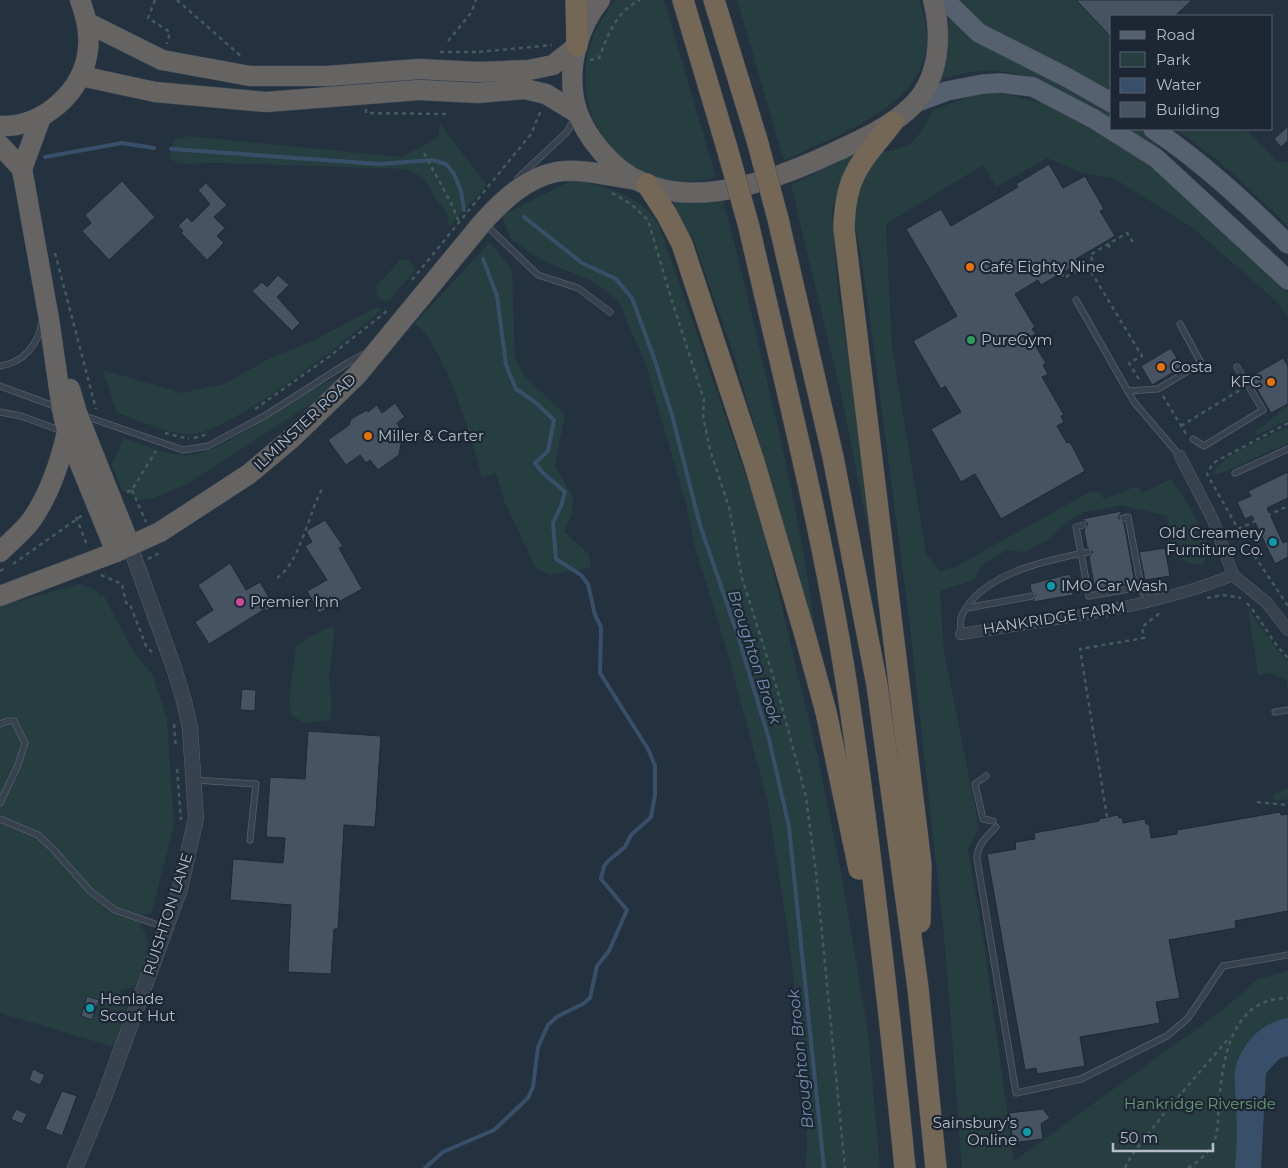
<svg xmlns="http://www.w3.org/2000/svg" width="1288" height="1168" viewBox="0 0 1288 1168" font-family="Montserrat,sans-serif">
  <rect width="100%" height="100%" fill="#24313f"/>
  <!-- green -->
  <g fill="#263e40">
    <path d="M616,0H664L716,177C704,180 691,183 678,181C586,169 557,66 616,0Z"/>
    <path d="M737,0H919C957,97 850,128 784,161Z"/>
    <path d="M956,0H1076L1112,38V93L984,27Z"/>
    <path d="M948,18L975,40L1112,109V121C1071,98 1028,66 978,71C965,72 953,77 941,79L948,50Z"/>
    <path d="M994,93L1015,96L1060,108L1148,164L1213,221L1288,293V317L1275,300L1193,228L1115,179L1083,173L1047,158L996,187L983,165L886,224L892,347L926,554L940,571L955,567L1091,491L1100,492L1104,499L1137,486L1142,493L1171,479C1182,495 1204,528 1207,546C1209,553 1206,559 1203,565C1172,566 1170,540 1167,516L1122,505L1085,512L1075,516L1047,540L1025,552L1007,550L981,566L974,580L940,591L944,651L979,828L968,849L984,943L1014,1161L1220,1012L1258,979L1288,971V1056L1279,1059L1266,1073L1261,1168H962L945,946L909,618L863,267L853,215L860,182L882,152C918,147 916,138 933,110L974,95Z"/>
    <path d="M440,124L487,185L449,227L447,215L423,178L407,169L215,163L180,164L170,159L173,140L188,136L401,157L438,138Z"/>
    <path d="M1124,129H1143L1162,143L1156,151Z"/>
    <path d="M1175,129H1245L1277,161L1288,162V227C1254,192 1216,156 1175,129Z"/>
    <path d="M856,153L848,165L832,209L838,291L854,391L875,565L841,394L791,185Z"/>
    <path d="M575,179C606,188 642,195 659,225L760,516L818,758L843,883L868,1032L880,1168H806L808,1099L787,926L767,799L727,651L694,544L686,504L646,366L619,302L594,282L539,259L511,239L502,215Z"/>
    <path d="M671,201L699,204L723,201C741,265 755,329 770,393C789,474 806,555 816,637L734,356L692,235L689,234Z"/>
    <path d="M490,242L512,270L515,359L526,377L565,415L555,465L573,498L572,514L564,532L589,554L591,568L550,575L536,568L505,503L496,473L482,478C475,447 441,336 414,324Z"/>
    <path d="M401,259L408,260L415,269L390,300L383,301L377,297L376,287Z"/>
    <path d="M377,307L382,309C350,338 233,431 193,434C169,436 140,420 117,413L103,370L182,393L224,384L272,357L312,341Z"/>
    <path d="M341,377L311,404L187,484L154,498L141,500L122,490L112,466L123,438C144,444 168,457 189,455C205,454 219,446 232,439C268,419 302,390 341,377Z"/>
    <path d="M1288,405V420L1259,434H1253Z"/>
    <path d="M1288,427V443L1224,472L1215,475L1212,473C1223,454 1268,437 1288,427Z"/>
    <path d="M80,584L94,589L100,596H104L133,651L152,674L167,719L174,825L151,914H144L140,925C156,946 143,967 134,988L122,989L118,996L127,1008L114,1047L0,1013V606Z"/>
    <path d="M1248,608L1277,650L1288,662V691L1286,680L1271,673L1258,675Z"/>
    <path d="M332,626L335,629L329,679L332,704L330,720L304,723L291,715L289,702L296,647L309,637Z"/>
    <path d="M1288,788V799L1274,801L1273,794Z"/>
  </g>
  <!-- water -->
  <path fill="#384f69" d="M1288,1018V1056L1279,1059L1266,1073L1261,1168H1235C1237,1148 1237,1127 1236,1106C1236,1092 1232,1074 1238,1060C1246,1039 1265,1021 1288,1018Z"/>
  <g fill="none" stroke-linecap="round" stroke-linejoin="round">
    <!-- stream -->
    <g stroke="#384f69" stroke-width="4">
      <path d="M171,149L380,164L432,160L446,164L454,174L461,191L464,210"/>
      <path d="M45,157L122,143L154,148"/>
      <path d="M524,217L582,263L616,279L632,298L654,358L672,415L700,525L737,633L769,739L789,827L824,1168"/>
      <path d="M425,1168L443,1152L494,1130L528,1098L533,1087L538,1047L548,1025L558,1016L583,1004L590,998L597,966L609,951L627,910L601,879L604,866L608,861L625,847L631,835L651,817L655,795V766L648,749L600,673L601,627L595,615L588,584L581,575L556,559L553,523L561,506L565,492L543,473L535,463L548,451L554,420L535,402L516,389L506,365L497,296L483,259"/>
    </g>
  </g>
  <!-- building -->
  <g fill="#455363" stroke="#1f2936">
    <path d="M1076,0H1192L1175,16H1112V38Z"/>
    <path d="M1288,126V141L1281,147L1274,139Z"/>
    <path d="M1049,164L1063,188L1085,176L1104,209L1100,211L1115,236L1076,259L1079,263L1041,285L1038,280L1015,294L1035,327L1032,329L1036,334L1030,337L1046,363L1043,365L1048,374L1042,377L1064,415L1061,416L1064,422L1057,426L1067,443L1070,442L1085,471L1001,519L975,474L961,482L931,429L961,412L945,386L941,389L913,341L957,316L906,229L941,209L951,226L1018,187L1016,184Z"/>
    <path d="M122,181L155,217L109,260L82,231L91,223L85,215Z"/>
    <path d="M206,183L227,205L214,217L225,228L217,236L224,243L207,260L181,233L183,231L178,226L187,217L192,222L210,204L198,190Z"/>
    <path d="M278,275L289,285L277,297L300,323L292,331L252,291L262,282L267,287Z"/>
    <path d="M1171,348L1182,367L1152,385L1141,366Z"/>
    <path d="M1283,358L1288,366V404L1271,413L1250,377Z"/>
    <path d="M395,403L405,417L397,423L403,433L399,455L378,470L370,460L366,463L360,455L346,465L328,440L349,425L351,419L367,410L368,412L377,405L382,413Z"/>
    <path d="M1288,472V498L1267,508L1283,543L1288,541V557L1275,564L1252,516L1245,519L1237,502L1251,496L1248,491Z"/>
    <path d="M1122,511L1118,518L1124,523L1135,583L1095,590L1089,557L1093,552L1087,547L1084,530L1088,524L1082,519Z"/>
    <path d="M325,520L343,546L339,548L362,589L319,613L307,591L327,580L305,546L312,542L306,531Z"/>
    <path d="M1165,548L1170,576L1145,580L1139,552Z"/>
    <path d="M230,563L246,590L260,582L274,606L266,611L265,609L209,644L195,622L213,610L198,585Z"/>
    <path d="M1070,574L1072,583L1068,589L1074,595L1033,602L1036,595L1031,591L1030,584Z"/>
    <path d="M242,689L256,690L255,711L240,710Z"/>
    <path d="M308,731L381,736L375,827L344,825L338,929H334L331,974L288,972L291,905L230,900L233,859L283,863L285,838L266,837L270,777L305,779Z"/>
    <path d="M1280,812L1281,815L1288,814V911L1235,921L1236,928L1169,940L1180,998L1156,1002L1160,1023L1080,1037L1085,1066L1037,1074L1036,1068L1025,1070L987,854L1016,849L1015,842L1035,839L1034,833L1099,821V819L1118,815L1119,818L1122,817L1123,823L1145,819L1146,824H1149L1151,838L1177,834V830Z"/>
    <path d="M87,996L99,1000L92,1020L81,1016Z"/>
    <path d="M33,1069L45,1075L40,1085L29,1080Z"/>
    <path d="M62,1091L77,1096L62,1136L45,1129Z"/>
    <path d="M16,1109L27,1114L22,1124L11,1119Z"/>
    <path d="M1043,1109L1050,1118L1041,1124L1043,1139L1013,1143L1009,1113Z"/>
  </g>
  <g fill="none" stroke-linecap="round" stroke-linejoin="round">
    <defs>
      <g id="service">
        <path d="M518,178L567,132L575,118"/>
        <path d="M486,225L538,275L578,288L610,312"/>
        <path d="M1076,300L1134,402L1180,456"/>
        <path d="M0,366C23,363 38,345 42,322"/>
        <path d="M0,386L57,407"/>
        <path d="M1128,391L1158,389L1201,363L1180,324"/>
        <path d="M0,412L21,416L62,431"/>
        <path d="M82,415L183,450L208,446L266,415L349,362L364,354"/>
        <path d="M1193,439L1204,446L1263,410L1237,367"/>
        <path d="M1235,473L1288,449"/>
        <path d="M1123,518L1128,517L1142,592L1150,599"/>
        <path d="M1083,525L1076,527L1089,596L1141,587"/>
        <path d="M1073,588L1087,586"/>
        <path d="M967,608L1032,596"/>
        <path d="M961,634C961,628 959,620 962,615C982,573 1048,560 1088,552"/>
        <path d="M1275,712L1288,710"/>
        <path d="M0,724L8,721H14L25,743L18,765L0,803"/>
        <path d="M986,776L975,784L983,819L993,821"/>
        <path d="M195,780L256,784L250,840"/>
        <path d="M0,819L38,835L54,850L90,891L115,910L164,927"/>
        <path d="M996,827C987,837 977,844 977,859L1016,1093L1081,1079L1167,1036L1188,1018L1223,966L1288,955"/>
      </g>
      <g id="minor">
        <path d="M1180,456L1213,520L1233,575L1267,603L1288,630"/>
        <path d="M961,634C1052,619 1147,610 1233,575"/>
      </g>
      <path id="tertiary" d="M75,1168L103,1100L180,889L196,818L190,728L184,701L174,668L130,546"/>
      <g id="primary">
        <path d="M945,0L979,33L1068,78L1112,103"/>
        <path d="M915,103L947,91L983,84L1001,83L1033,87L1094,119L1156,158L1288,280"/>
        <path d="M1153,129C1202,162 1246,203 1288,244"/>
      </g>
      <g id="trunk">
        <path d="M600,0C578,27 568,65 574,99C578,120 589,137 602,152C663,225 767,184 837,151C863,139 894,125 914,104C940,77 942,34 933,0"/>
        <path d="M88,23L162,60L250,76H327L419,69"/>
        <path d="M478,72L529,70L553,65L577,46"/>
        <path d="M81,76L155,92L266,102L419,90"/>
        <path d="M478,93L525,89L546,94L577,113"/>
        <path d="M41,117L22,169L49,319L62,409L67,432L116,552"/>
        <path d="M0,126C42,128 84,92 88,49C90,32 86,16 80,0"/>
        <path d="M0,145L22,169"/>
        <path d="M70,389L77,413L130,546"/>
        <path d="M0,552C10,542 21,533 30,522C49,496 60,463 67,432"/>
        <path d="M0,596L116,552L160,532L249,474L292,438L357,375L483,222C503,200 526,178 556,172C578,167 614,177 637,180"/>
      </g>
      <g id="motorway">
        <path d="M576,0L577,46"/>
        <path d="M683,0L727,148"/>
        <path d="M714,0L757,140"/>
        <path d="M893,122C861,163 845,174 844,229L921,865L920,922"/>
        <path d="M647,184L667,215L682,244L755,465L805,635L826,712L859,869"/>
        <path d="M778,219L833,457L877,685L918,988L936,1168"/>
        <path d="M749,227C784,380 823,532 847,687C871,847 889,1007 905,1168"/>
      </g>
    </defs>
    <!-- service casing -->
    <use href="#service" stroke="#56606d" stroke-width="7"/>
    <!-- minor casing -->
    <use href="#minor" stroke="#56606d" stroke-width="12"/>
    <!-- tertiary casing -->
    <use href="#tertiary" stroke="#56606d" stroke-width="16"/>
    <!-- primary casing -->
    <use href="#primary" stroke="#444e5b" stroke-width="20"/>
    <!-- trunk casing -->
    <use href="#trunk" stroke="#434d5a" stroke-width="21"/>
    <!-- motorway casing -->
    <use href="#motorway" stroke="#434d5a" stroke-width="22"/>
    <!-- path -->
    <g stroke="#445b5d" stroke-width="2.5" stroke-dasharray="4 4" stroke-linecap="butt">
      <path d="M155,0L148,18L170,32L167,44"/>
      <path d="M177,0L243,58"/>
      <path d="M448,41L471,13L476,0"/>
      <path d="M479,52L552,45"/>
      <path d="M590,60L599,58C608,34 616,12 640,0"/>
      <path d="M366,109V113L448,114"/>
      <path d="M424,153L451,203L459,222"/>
      <path d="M612,193L631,204L648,220L671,298L704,400L703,416L710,450L729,507L742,578L778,692L806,797L816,873L845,1168"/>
      <path d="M1108,244L1111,250"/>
      <path d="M55,253L96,409"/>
      <path d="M1087,265L1142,356L1129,363L1140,381"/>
      <path d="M1061,273L1064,278L1093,261L1090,255L1127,233L1132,241L1135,239"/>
      <path d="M412,280L531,134L541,110"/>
      <path d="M1163,396L1186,434"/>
      <path d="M255,409L330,356L387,311"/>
      <path d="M1288,423L1213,463L1207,474L1246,543L1288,606"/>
      <path d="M1181,426L1240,390"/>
      <path d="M165,433L189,439"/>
      <path d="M194,438L208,434"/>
      <path d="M132,490L146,522"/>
      <path d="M127,492L132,490L156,451"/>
      <path d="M76,517L87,545"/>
      <path d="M1238,529L1288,506"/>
      <path d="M148,559L159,553L158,550"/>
      <path d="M13,564L84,514"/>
      <path d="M0,571L6,568"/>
      <path d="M101,575L122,584L126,603L130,604L146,646L153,653"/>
      <path d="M277,578C300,563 309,511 323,487"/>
      <path d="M1207,598L1223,595L1241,598"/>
      <path d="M1247,603C1262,620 1272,643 1288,658"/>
      <path d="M174,724L176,748"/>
      <path d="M177,769L181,820"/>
      <path d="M1257,802L1288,805"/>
      <path d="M1107,817L1080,649L1144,638L1142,627L1161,612"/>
      <path d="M1125,1168L1131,1156L1166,1111L1230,1037"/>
      <path d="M1188,1168C1198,1162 1208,1153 1213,1144C1219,1132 1218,1115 1219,1102C1223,1058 1231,998 1288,998"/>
    </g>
    <!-- service -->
    <use href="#service" stroke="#38424f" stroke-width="5.5"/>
    <!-- minor -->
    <use href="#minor" stroke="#38424f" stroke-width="11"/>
    <!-- tertiary -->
    <use href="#tertiary" stroke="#38424f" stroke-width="15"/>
    <!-- primary -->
    <use href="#primary" stroke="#56616f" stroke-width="19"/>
    <!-- trunk -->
    <use href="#trunk" stroke="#666462" stroke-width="20"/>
    <!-- motorway -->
    <use href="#motorway" stroke="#756755" stroke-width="21"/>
    <defs>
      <g id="trunk-bridge">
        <path d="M419,69L478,72"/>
        <path d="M419,90L478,93"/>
      </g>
      <g id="motorway-bridge">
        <path d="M757,140L778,219"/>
        <path d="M727,148L749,227"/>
      </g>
    </defs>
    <!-- trunk-bridge casing -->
    <use href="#trunk-bridge" stroke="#434d5a" stroke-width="21" stroke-linecap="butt"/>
    <!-- motorway-bridge casing -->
    <use href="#motorway-bridge" stroke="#434d5a" stroke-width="22" stroke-linecap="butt"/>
    <!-- path-bridge -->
    <path stroke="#445b5d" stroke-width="2.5" stroke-dasharray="4 4" stroke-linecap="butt" d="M440,52H479"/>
    <!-- trunk-bridge -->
    <use href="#trunk-bridge" stroke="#666462" stroke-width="20"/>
    <!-- motorway-bridge -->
    <use href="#motorway-bridge" stroke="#756755" stroke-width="21"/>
  </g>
  <!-- markers -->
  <g fill="#e8710a" stroke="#1d2734" stroke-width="2">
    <circle cx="970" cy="267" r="5"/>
    <circle cx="1161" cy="367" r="5"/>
    <circle cx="1271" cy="382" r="5"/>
    <circle cx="368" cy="436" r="5"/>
  </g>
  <circle fill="#2e9e5b" stroke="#1d2734" stroke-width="2" cx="971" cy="340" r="5"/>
  <g fill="#0f9aa8" stroke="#1d2734" stroke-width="2">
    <circle cx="1273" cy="542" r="5"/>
    <circle cx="1051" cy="586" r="5"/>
    <circle cx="90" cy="1008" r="5"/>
    <circle cx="1027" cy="1132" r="5"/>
  </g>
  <circle fill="#d1479c" stroke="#1d2734" stroke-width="2" cx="240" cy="602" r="5"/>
  <g text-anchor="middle" stroke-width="4.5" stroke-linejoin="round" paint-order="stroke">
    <!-- poi labels -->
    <g font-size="15" fill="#b4bdca" stroke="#1d2734" text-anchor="start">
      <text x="980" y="272">Café Eighty Nine</text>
      <text x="981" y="345">PureGym</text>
      <text x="1171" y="372">Costa</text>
      <text x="1261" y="387" text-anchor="end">KFC</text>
      <text x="378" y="441">Miller &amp; Carter</text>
      <text x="1263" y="538" text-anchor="end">Old Creamery<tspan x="1263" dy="17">Furniture Co.</tspan></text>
      <text x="1061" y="591">IMO Car Wash</text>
      <text x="250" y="607">Premier Inn</text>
      <text x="100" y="1004">Henlade<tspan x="100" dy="17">Scout Hut</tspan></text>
      <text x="1017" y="1128" text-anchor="end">Sainsbury's<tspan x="1017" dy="17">Online</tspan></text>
    </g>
    <!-- street labels -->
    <g font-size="15" fill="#b4bdca" stroke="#1d2734">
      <text transform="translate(305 422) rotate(-43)" y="5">ILMINSTER ROAD</text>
      <text transform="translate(1054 618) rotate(-9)" y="5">HANKRIDGE FARM</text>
      <text transform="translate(168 914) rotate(-72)" y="5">RUISHTON LANE</text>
    </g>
    <!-- park labels -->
    <g font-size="15" fill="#6a9b73" stroke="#1d2734">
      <text x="1200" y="1109">Hankridge Riverside</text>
    </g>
    <!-- water labels -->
    <g font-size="16" font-style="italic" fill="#738fae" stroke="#1d2734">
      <text transform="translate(755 657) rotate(72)" y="6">Broughton Brook</text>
      <text transform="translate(800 1059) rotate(-96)" y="6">Broughton Brook</text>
    </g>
  </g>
  <!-- legend -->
  <rect x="1110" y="15" width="162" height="115" fill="#1d2734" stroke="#596370"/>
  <rect x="1120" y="31" width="25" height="8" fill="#56616f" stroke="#596370"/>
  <text x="1156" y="40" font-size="15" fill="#b4bdca">Road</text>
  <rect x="1120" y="52" width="25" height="15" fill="#263e40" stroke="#596370"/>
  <text x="1156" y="65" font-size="15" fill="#b4bdca">Park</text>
  <rect x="1120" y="78" width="25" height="15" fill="#384f69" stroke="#596370"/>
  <text x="1156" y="90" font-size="15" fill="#b4bdca">Water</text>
  <rect x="1120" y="102" width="25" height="15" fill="#455363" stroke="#596370"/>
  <text x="1156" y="115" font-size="15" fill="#b4bdca">Building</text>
  <!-- scale -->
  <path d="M1113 1143v8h100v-8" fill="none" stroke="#b4bdca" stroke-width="2.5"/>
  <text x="1120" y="1143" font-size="15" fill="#b4bdca" stroke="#1d2734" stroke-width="4" paint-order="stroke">50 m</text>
</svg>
